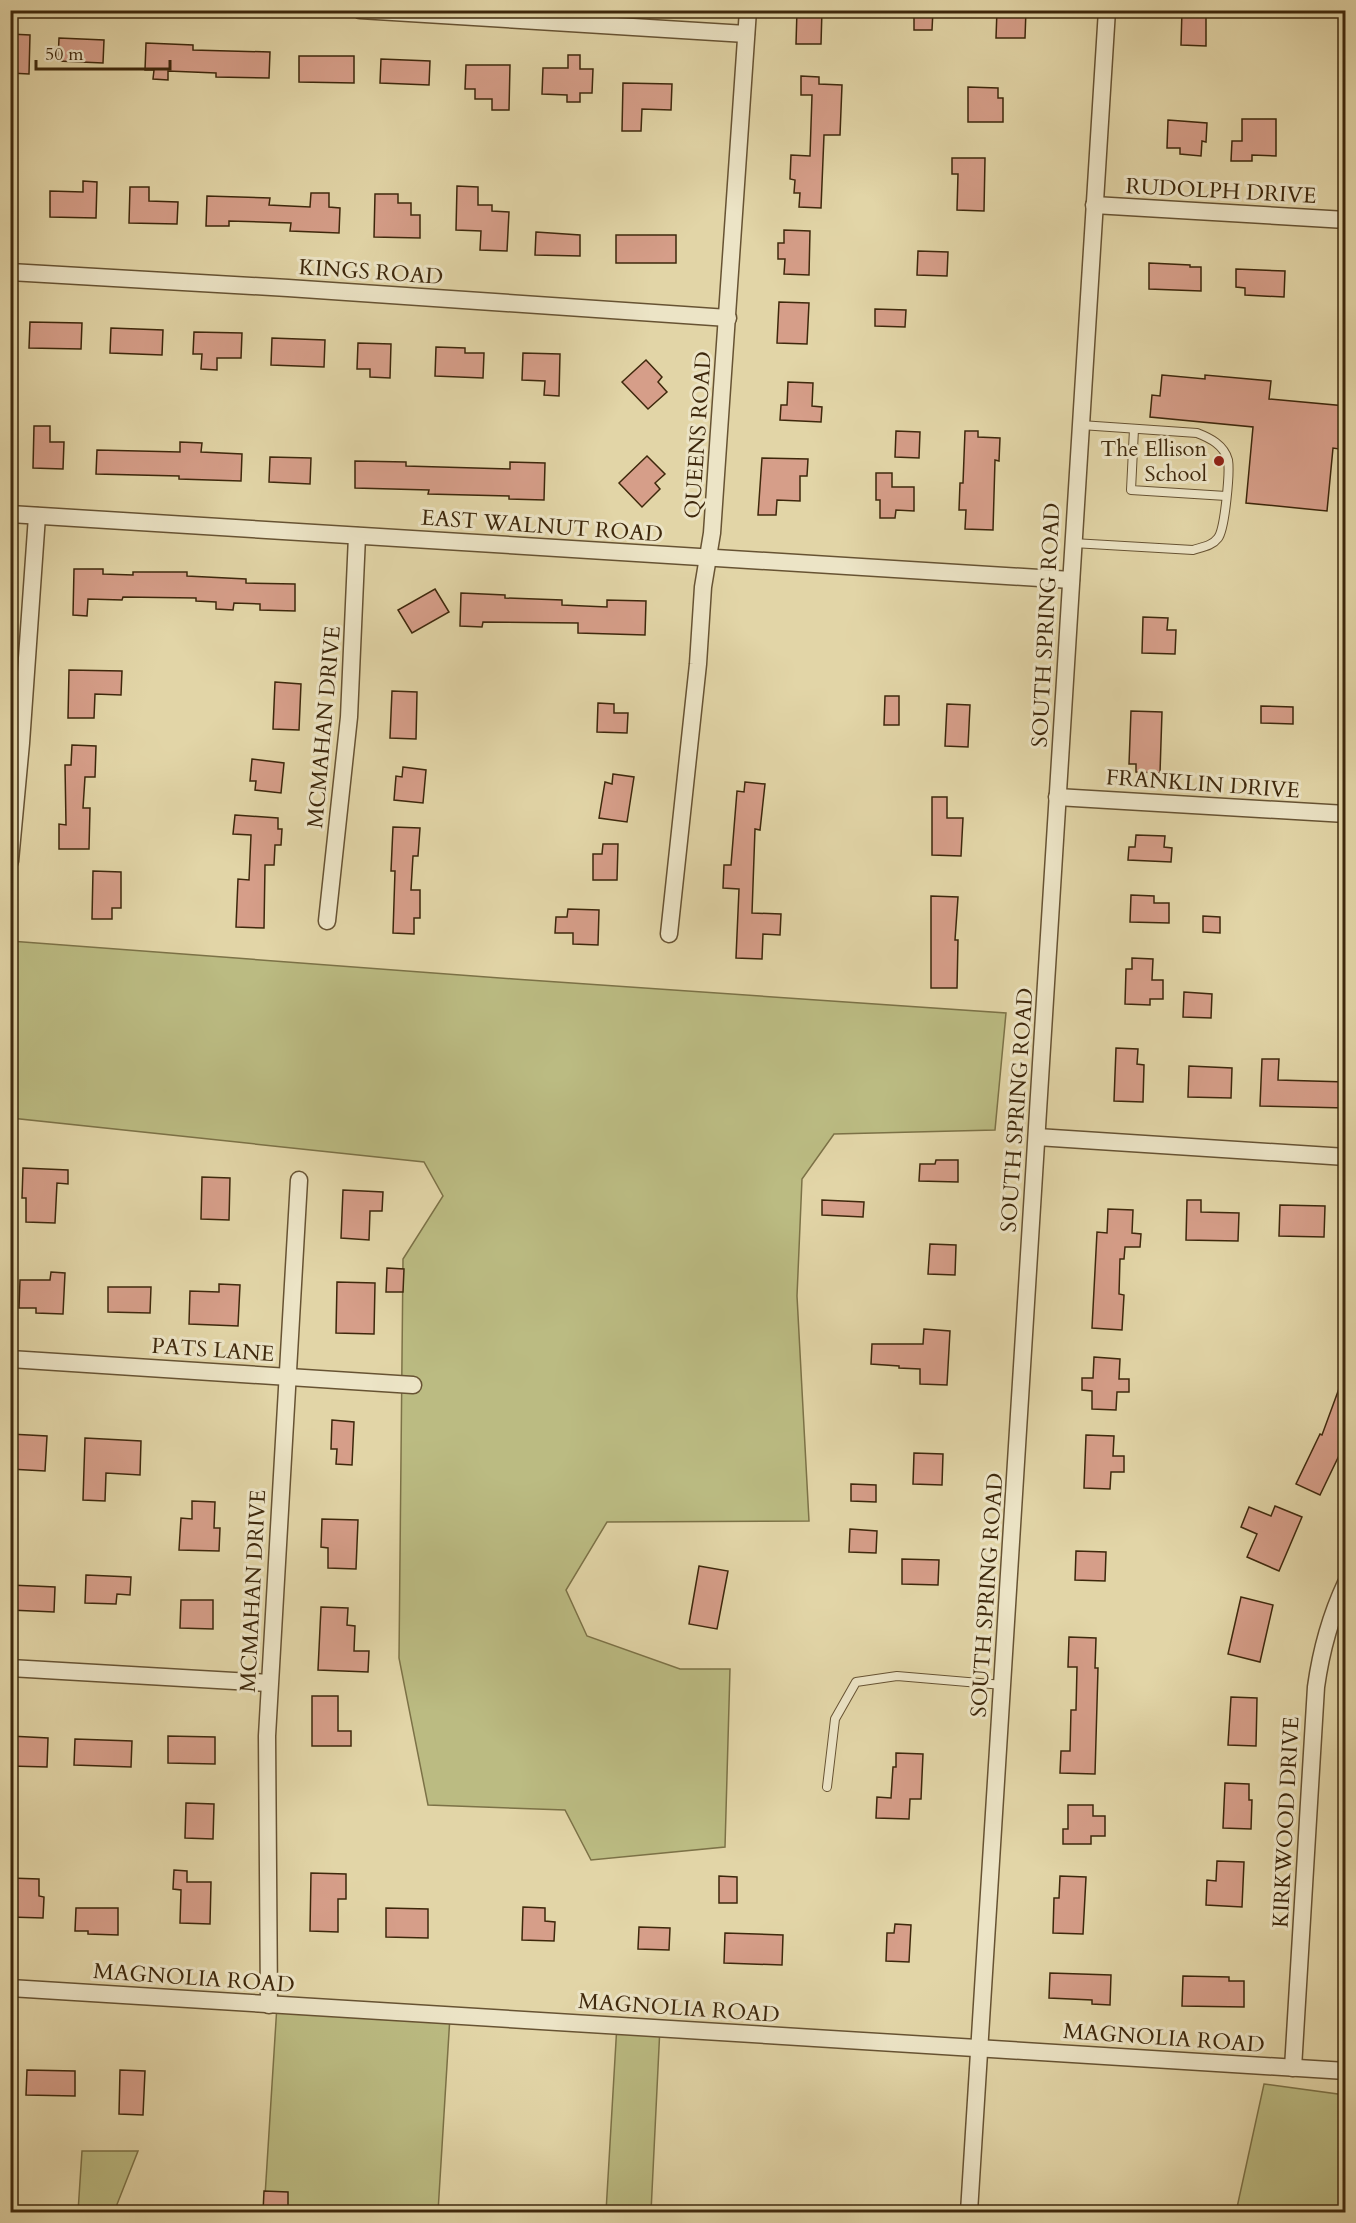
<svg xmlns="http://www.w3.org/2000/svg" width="1356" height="2223" viewBox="0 0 1356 2223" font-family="Cardo,serif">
  <rect width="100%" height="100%" fill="#e2d5a7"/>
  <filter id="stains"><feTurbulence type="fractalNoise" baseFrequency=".00333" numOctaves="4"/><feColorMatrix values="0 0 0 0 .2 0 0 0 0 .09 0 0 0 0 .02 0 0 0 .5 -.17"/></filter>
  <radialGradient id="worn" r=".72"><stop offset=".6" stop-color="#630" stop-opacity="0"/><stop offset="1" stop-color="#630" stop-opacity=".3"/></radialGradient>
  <!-- green -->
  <g fill="#bbbb82" stroke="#7c7247" stroke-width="1.5">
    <path d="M10,941L514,979L1006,1013L995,1130L834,1134L802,1179L797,1296L809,1521L607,1522L566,1590L587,1636L680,1669H730L725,1847L591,1860L565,1810L428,1805L399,1658L403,1259L443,1196L424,1162L11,1118Z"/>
    <path d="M277,2005L450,2016L438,2212H264Z"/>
    <path d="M617,2024L660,2027L651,2212H606Z"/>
    <path d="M1264,2084L1345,2095V2212H1236Z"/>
    <path d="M82,2151H138L114,2212H78Z"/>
  </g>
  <!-- building -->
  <g fill="#d69e89" stroke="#3e280c" stroke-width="1.5">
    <path d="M797,10H822L821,44H796Z"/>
    <path d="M914,10H933L932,30H914Z"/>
    <path d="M997,10H1026L1025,38H996Z"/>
    <path d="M1182,10H1206V46L1181,45Z"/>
    <path d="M10,34L30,35L29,74L10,73Z"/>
    <path d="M59,38L104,40L103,63L58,61Z"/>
    <path d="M146,43L193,45V50L270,52L269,78L216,77V73L168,71V80L153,79L154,70H145Z"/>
    <path d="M568,55H580V69H593L592,93H580V102H567V95L542,94L543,68H568Z"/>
    <path d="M299,56H354V83L299,82Z"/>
    <path d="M381,59L430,61L429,85L380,83Z"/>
    <path d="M466,65H510L509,110H492V99H475V89H465Z"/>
    <path d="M801,76L819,77V84L842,85L840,135H824L821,208L799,207L800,193H794L795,180L790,179L791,155L810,156L812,95H801Z"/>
    <path d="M623,83L672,84L671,110L642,109L641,131H622Z"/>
    <path d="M968,87L998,88V98H1003V122H968Z"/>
    <path d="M1242,119H1276V156L1252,155V161H1231L1232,141H1242Z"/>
    <path d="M1168,120L1207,123L1206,142L1202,141L1201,156L1180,154V148H1167Z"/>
    <path d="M952,158H985L984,211L957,210L958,174H952Z"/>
    <path d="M83,181L97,182L96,218L50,217V191L83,192Z"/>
    <path d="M457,186L478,187V205H492V211L509,212L507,251L480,250L481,231L456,230Z"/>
    <path d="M130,187H149V201L178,202L177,224L129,223Z"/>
    <path d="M311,193H329V207L340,208L339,233L290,231L291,223L229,221V226H206L207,196L270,198L269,205L310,207Z"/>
    <path d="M375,194H398V203H411V215H420V238L374,237Z"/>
    <path d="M784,230L810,231L809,275L784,274L785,259H778V243H784Z"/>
    <path d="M536,232L580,235V256L535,255Z"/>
    <rect x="616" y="235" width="60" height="28"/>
    <path d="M918,251L948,252L947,276L917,275Z"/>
    <path d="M1149,263L1190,265V267H1201V291L1149,289Z"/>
    <path d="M1236,269L1285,271L1284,297L1245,295V288L1236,287Z"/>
    <path d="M779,302L809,303L807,344L777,343Z"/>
    <path d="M875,309L906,310L905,327L875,326Z"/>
    <path d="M30,322L82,323L81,349L29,348Z"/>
    <path d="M111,328L163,330L162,355L110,353Z"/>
    <path d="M194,332L242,333L241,358H217V370L201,369L202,354H193Z"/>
    <path d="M272,338L325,340L324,367L271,365Z"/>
    <path d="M358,343L391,344L390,378L370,377V369H357Z"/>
    <path d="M436,347L465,348V353H484L483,378L435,376Z"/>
    <path d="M523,353L560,354L559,396L544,395L545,381L522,380Z"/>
    <path d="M646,360L662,377L658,382L667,392L648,409L622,382Z"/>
    <path d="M1162,375L1205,379V375L1271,381L1269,399L1346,406V450L1333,448L1327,511L1246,503L1253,427L1150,417L1152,395L1160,396Z"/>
    <path d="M788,382L813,383L812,406L822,407L821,422L780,420L781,405H787Z"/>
    <path d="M34,426H50V442H64L63,469L33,468Z"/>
    <path d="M896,431L920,432L919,458L895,457Z"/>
    <path d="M965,431H978V437L1000,438L999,461L995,460L993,530L965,529L966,510H959L960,483H963Z"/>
    <path d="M180,442L202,443L201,452L242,454L241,481L179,479V476L96,474L97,450L180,452Z"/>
    <path d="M647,456L665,474L655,483L660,489L642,507L619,483Z"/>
    <path d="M270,457L311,458L310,484L269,482Z"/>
    <path d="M762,458L808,459L807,476H800V501L777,500L776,515H758Z"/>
    <path d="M355,461L406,462V466L510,469V462L545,463L544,500L509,499V496L428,494L429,490L355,488Z"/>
    <path d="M876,473H892V487H914V511L896,510L895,518H880V500H876Z"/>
    <path d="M74,569H103V574L133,575V572H187V576L246,579V583L295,584V611L260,610V604L234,603L233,610L216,609V602L196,601V598L123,597L122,600L88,599L87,616L73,615Z"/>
    <path d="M435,589L449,612L412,633L398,610Z"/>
    <path d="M461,593L505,595V598L562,600V605L607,607V600L646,601L645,635L578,633V623L483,622L482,627L460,626Z"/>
    <path d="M1143,617L1168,618L1167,630H1176L1175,654L1142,653Z"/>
    <path d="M69,670L122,671L121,695L95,694L94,718H68Z"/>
    <path d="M275,682L301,684L299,730L273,729Z"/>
    <path d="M392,691L417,692L416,739L390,738Z"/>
    <path d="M885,696H899V725H884Z"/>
    <path d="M598,703L614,704V713H628L627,733L597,732Z"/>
    <path d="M947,704L970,705L968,747L945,746Z"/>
    <path d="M1261,706L1293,707V724L1261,723Z"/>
    <path d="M1131,711L1162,712L1160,773L1136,772V764H1129Z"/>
    <path d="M72,745L96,746L95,777H85L83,808H90L89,849H59V824L66,825L65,765H71Z"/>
    <path d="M252,759L284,763L281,793L255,790L256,781H250Z"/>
    <path d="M403,767L426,770L423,803L394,800L396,776L402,777Z"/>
    <path d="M613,774L634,777L627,822L599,818L605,782L612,784Z"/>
    <path d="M745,782L765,784L760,830L755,829L752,913L781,914L780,935L763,934L762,959L736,958L739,889L723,888L724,865H731L737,791L744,792Z"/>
    <path d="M932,797H947V818H963L961,856L932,855Z"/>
    <path d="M235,815L278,818V829H282L281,845H275L274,865H265L264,928L236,927L238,879L249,880L251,835L233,834Z"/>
    <path d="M393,827L420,828L418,856H413L411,890H420V918H414V934L393,933L395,871H391Z"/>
    <path d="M1136,835L1165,836L1164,847L1172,848L1171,862L1128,860L1129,847H1135Z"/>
    <path d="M603,844H618L617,880H593V854H602Z"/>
    <path d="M93,871L121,872V908H112V919H92Z"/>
    <path d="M1131,895L1154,896V903H1169V923L1130,922Z"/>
    <path d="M931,896L958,897L955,940H958L957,988H931Z"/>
    <path d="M568,909L599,910L598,945L573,944V933H555L556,917H567Z"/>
    <path d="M1203,916L1220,917V933L1203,932Z"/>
    <path d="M1132,958L1153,959L1152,980H1163V999H1150V1005L1125,1004L1126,969H1132Z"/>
    <path d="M1184,992L1212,994L1211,1018L1183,1017Z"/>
    <path d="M1116,1048L1138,1049L1137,1064L1144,1065L1143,1102L1114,1101Z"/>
    <path d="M1262,1059H1279L1278,1080L1346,1082V1108L1260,1106Z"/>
    <path d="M1189,1066L1232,1068L1231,1098L1188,1097Z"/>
    <path d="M936,1160H958V1182L919,1181L920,1164H935Z"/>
    <path d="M23,1168L68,1170V1184L57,1183L55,1223L26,1222V1198H22Z"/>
    <path d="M202,1177L230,1178L229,1220L201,1219Z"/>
    <path d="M343,1190L383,1192L382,1211H370L369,1240L341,1238Z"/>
    <path d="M822,1200L864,1202L863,1217L822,1215Z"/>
    <path d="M1187,1200H1201V1212L1239,1213L1238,1241L1186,1240Z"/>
    <path d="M1280,1205L1325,1206L1324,1237L1279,1236Z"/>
    <path d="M1108,1209L1133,1210L1132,1233L1141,1234L1140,1247H1125L1124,1259H1120L1119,1294L1124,1295L1122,1330L1092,1328L1097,1232L1107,1233Z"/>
    <path d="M930,1244L956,1245L955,1275L928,1274Z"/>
    <path d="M387,1268L404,1269L403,1292H386Z"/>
    <path d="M51,1272L65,1273L63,1314L36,1313V1308H19L20,1280H50Z"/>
    <path d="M337,1282L375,1283L374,1334L336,1333Z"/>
    <path d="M219,1284L240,1285L238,1326L189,1324L190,1291L219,1292Z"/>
    <path d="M108,1287H151L150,1313L108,1312Z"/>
    <path d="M924,1329L950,1331L947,1385L920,1384V1369L899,1368V1366L871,1364L872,1344H923Z"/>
    <path d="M1094,1357L1120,1359L1119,1379H1129V1392H1117L1116,1410L1092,1409V1391L1082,1390V1378H1093Z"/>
    <path d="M1344,1375L1346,1441L1320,1495L1296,1484L1320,1434L1322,1435Z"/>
    <path d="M332,1420L354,1422L352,1465L336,1464L337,1449H331Z"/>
    <path d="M10,1434L47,1436L45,1471L10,1469Z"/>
    <path d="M1086,1435L1114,1436L1113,1456H1124V1472H1111L1110,1489L1084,1488Z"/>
    <path d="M85,1438L141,1441L140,1475L106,1473L105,1501L83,1500Z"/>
    <path d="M914,1453L943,1454L942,1485L913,1484Z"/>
    <path d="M851,1484L876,1485V1502L851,1501Z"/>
    <path d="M192,1501L215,1502L214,1528H220L219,1551L179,1550L181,1518L192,1519Z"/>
    <path d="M1275,1506L1302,1517L1279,1571L1247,1557L1257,1534L1241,1527L1249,1507L1271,1516Z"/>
    <path d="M322,1519L358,1520L356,1569L328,1568V1548L321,1547Z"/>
    <path d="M850,1529L877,1531L876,1553L849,1552Z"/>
    <path d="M1076,1551L1106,1552L1105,1581L1075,1580Z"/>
    <path d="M902,1559L939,1560L938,1585L902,1584Z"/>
    <path d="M699,1566L728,1571L717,1629L689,1624Z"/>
    <path d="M86,1575L131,1577L130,1595L117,1594L116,1604L85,1603Z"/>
    <path d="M10,1585L55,1587L54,1612L10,1610Z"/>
    <path d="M1241,1597L1273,1605L1260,1662L1228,1654Z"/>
    <path d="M181,1600H213V1629L180,1628Z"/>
    <path d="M321,1607L348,1608L347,1625L355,1626L354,1651H369L368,1672L318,1670Z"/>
    <path d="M1069,1637L1096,1638L1095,1668H1098L1095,1774L1060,1773L1061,1751H1070L1071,1710H1076L1077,1667H1068Z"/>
    <path d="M312,1696H338V1731H351V1746H312Z"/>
    <path d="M1231,1697L1257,1698L1256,1746L1228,1745Z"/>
    <path d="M10,1736L48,1738L47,1767L10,1766Z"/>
    <path d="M168,1736L215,1737V1764L168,1763Z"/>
    <path d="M75,1739L132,1741L131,1767L74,1765Z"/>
    <path d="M896,1753L923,1754L921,1799H910L909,1819L876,1818L877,1797L891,1798L893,1767H896Z"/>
    <path d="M1225,1783L1249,1784V1800H1252L1251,1829L1223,1828Z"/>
    <path d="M186,1803L214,1804L213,1839L185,1838Z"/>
    <path d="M1068,1805H1093V1816H1105V1836H1091V1844H1063V1829H1068Z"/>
    <path d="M1217,1861L1244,1862L1242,1907L1206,1905L1207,1880L1216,1881Z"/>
    <path d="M174,1870L187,1871V1882H211L210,1924L180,1923L181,1890L173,1889Z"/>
    <path d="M311,1873L346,1874V1899H338V1932L310,1931Z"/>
    <path d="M719,1876L737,1877V1903H719Z"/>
    <path d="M1060,1876L1086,1877L1083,1934L1053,1933L1054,1898H1059Z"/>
    <path d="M10,1878L39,1879V1896L44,1897L43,1918L10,1917Z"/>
    <path d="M523,1907L545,1908V1921L555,1922L554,1941L522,1940Z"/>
    <path d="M76,1908H118V1935L88,1934V1931H75Z"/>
    <path d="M386,1908L428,1909V1938L386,1937Z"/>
    <path d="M895,1924L911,1925L909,1962L886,1961L887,1933H894Z"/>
    <path d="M639,1927L670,1928L669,1950L638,1949Z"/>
    <path d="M725,1933L783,1935L782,1965L724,1963Z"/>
    <path d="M1050,1973L1111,1975L1110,2005L1092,2004V2000L1049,1998Z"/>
    <path d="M1183,1976L1229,1977V1981H1244V2007L1182,2006Z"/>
    <path d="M27,2070L75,2071V2096L26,2095Z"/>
    <path d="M120,2070L145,2071L143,2115L119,2114Z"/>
    <path d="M264,2191L288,2192V2212H263Z"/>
  </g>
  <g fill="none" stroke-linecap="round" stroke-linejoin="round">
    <defs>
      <g id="lane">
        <path d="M1134,429L1131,490L1226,496"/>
        <path d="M1073,543L1193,550C1202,547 1212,546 1218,538C1225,529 1230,472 1228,460C1224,445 1210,438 1197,433L1081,425"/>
        <path d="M827,1787L835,1719L856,1682L897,1676L1003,1685"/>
      </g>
      <g id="street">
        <path d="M360,10L746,34"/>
        <path d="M1094,205L1346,220"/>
        <path d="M10,272L288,288L728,318"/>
        <path d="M10,514L1071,580"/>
        <path d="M1057,797L1346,814"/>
        <path d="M10,861L21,743L37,516"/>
        <path d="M327,921L349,717L357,536"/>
        <path d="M669,934L698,664L703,587L712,533L748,10"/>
        <path d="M1037,1137L1346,1157"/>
        <path d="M10,1359L413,1385"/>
        <path d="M10,1668L269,1683"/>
        <path d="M10,1988L1346,2071"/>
        <path d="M269,2005L267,1736L299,1180"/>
        <path d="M1293,2068L1316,1687C1321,1651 1331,1615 1346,1583"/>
        <path d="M969,2212L1107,10"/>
      </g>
    </defs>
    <!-- lane casing -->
    <use href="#lane" stroke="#675333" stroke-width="10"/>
    <!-- street casing -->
    <use href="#street" stroke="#675333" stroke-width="19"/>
    <!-- lane -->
    <use href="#lane" stroke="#ece4c6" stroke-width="8"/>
    <!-- street -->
    <use href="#street" stroke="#ece4c6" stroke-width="16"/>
  </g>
  <!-- markers -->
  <circle fill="#8f2418" stroke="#ece4c6" stroke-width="2" cx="1219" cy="461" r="6"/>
  <g text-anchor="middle" stroke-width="6" stroke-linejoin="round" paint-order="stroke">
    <!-- street labels -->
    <g font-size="22" fill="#3e280c" stroke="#ece4c6">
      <text transform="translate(1221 190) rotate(3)" y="8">RUDOLPH DRIVE</text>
      <text transform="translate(371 271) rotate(4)" y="8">KINGS ROAD</text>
      <text transform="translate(697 435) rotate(-86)" y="8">QUEENS ROAD</text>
      <text transform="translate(542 525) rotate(4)" y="8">EAST WALNUT ROAD</text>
      <text transform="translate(1045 625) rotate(-87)" y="8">SOUTH SPRING ROAD</text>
      <text transform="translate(323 727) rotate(-85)" y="8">MCMAHAN DRIVE</text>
      <text transform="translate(1203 783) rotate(4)" y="8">FRANKLIN DRIVE</text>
      <text transform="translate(1016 1110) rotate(-86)" y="8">SOUTH SPRING ROAD</text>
      <text transform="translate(213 1349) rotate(4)" y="8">PATS LANE</text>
      <text transform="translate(252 1591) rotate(-87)" y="8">MCMAHAN DRIVE</text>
      <text transform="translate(986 1595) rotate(-86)" y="8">SOUTH SPRING ROAD</text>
      <text transform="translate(1285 1822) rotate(-87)" y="8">KIRKWOOD DRIVE</text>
      <text transform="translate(194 1977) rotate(4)" y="8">MAGNOLIA ROAD</text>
      <text transform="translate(679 2007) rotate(4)" y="8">MAGNOLIA ROAD</text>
      <text transform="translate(1164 2037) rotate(4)" y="8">MAGNOLIA ROAD</text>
    </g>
    <!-- poi labels -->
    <g font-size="22" fill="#3e280c" stroke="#ece4c6" text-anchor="end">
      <text x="1207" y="456">The Ellison<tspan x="1207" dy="25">School</tspan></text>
    </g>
  </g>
  <!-- margin -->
  <rect width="1356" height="2223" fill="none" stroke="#e2d5a7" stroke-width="36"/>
  <rect x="12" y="12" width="1332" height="2199" fill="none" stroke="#3e280c" stroke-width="3"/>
  <rect x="18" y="18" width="1320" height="2187" fill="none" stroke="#3e280c" stroke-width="1.5"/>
  <!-- scale -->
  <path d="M36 60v9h134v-9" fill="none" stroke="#3e280c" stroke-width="3"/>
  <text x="45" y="60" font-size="18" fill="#3e280c" stroke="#ece4c6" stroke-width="4.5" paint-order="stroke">50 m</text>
  <rect width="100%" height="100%" filter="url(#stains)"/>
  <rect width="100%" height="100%" fill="url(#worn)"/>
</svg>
